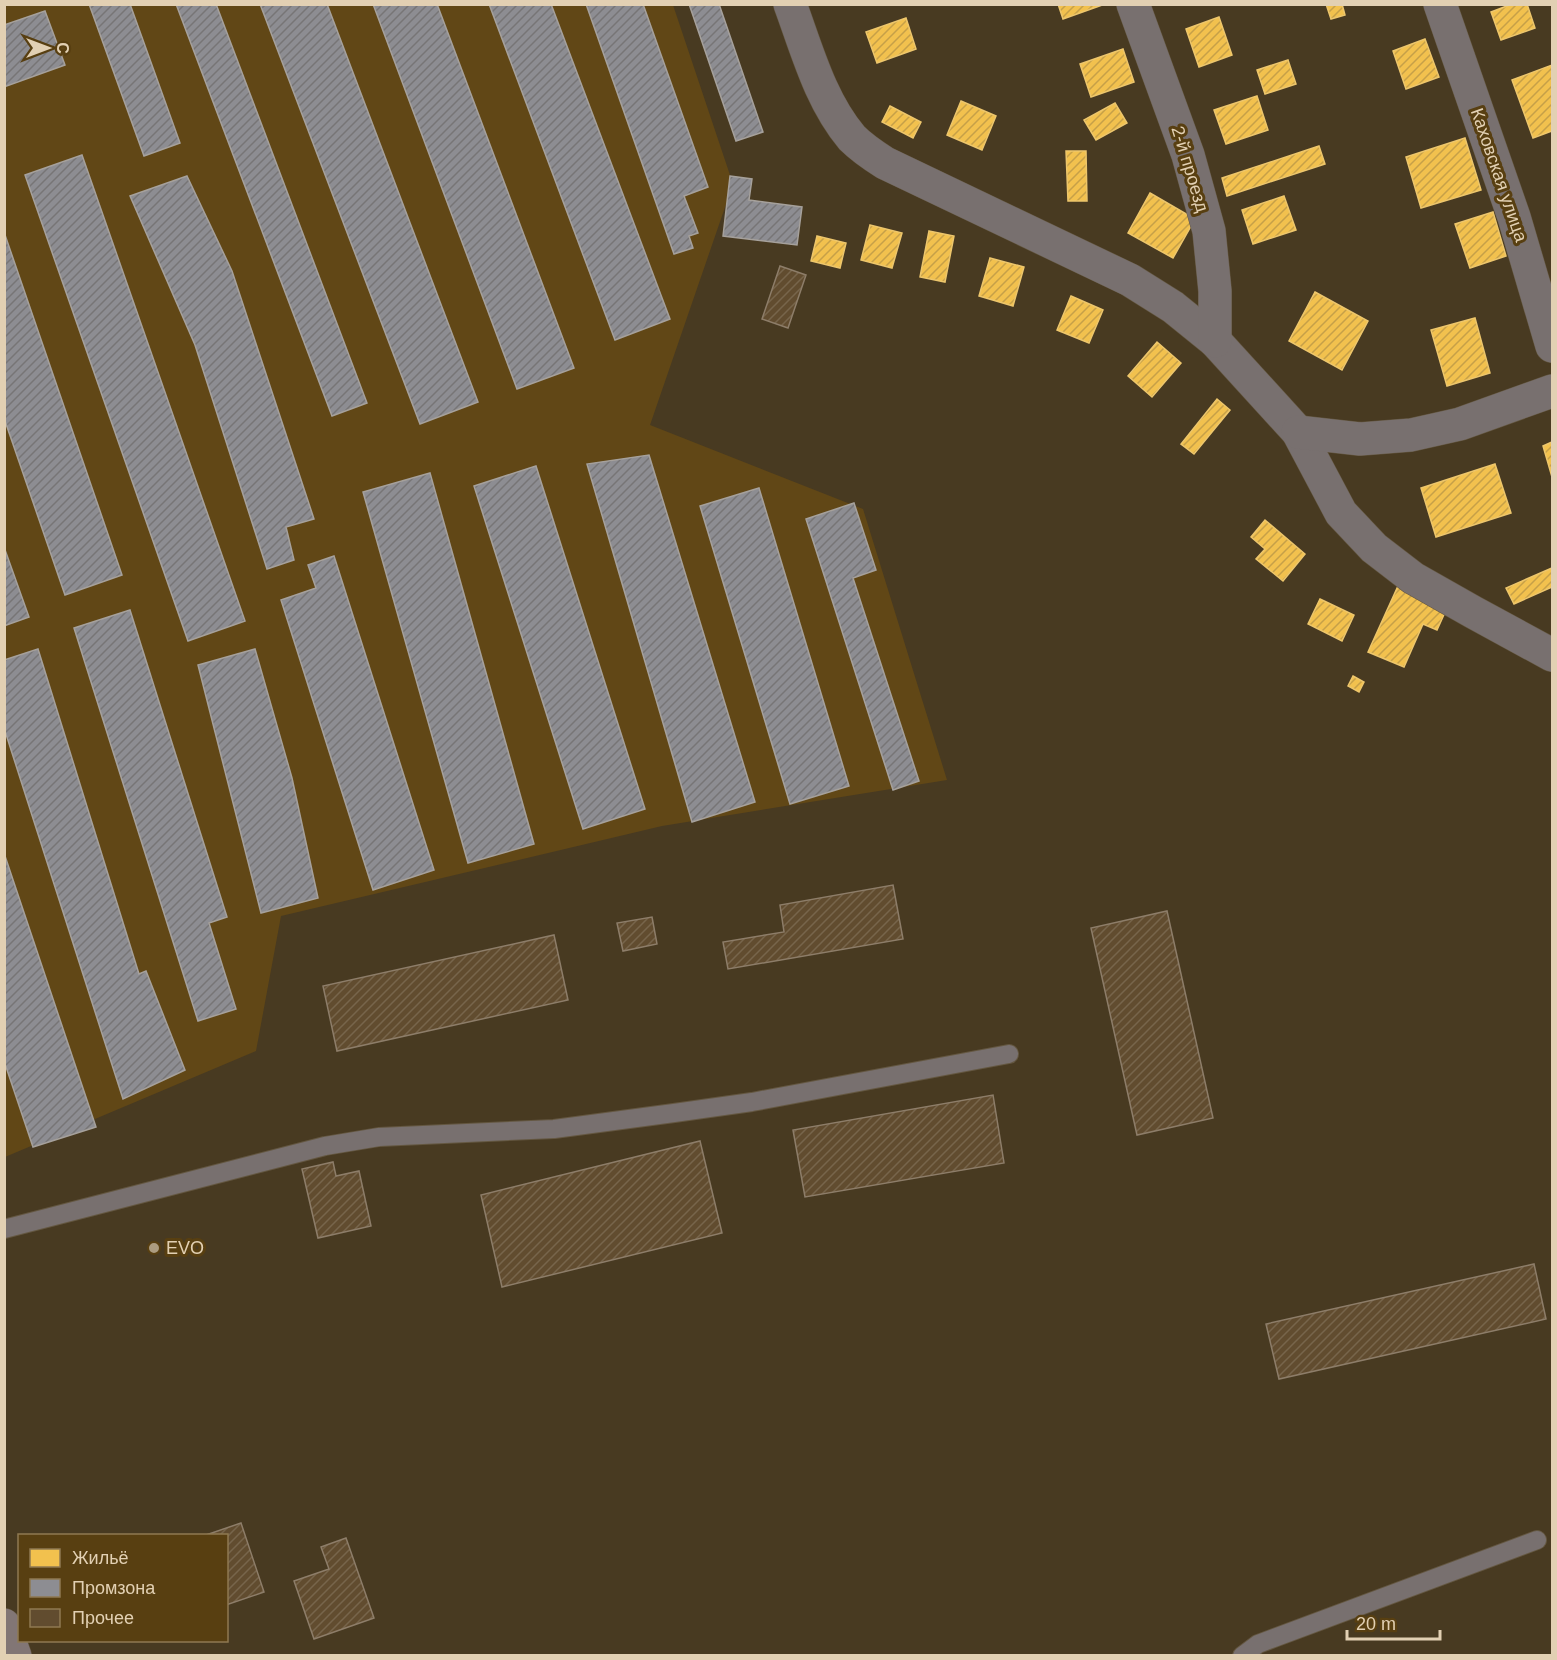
<svg xmlns="http://www.w3.org/2000/svg" width="1557" height="1660" viewBox="0 0 1557 1660" font-family="Helvetica,sans-serif">
  <defs>
    <pattern id="homes-hatch" width="6" height="6" patternUnits="userSpaceOnUse" patternTransform="scale(1.5)"><rect width="6" height="6" fill="#f2c14e"/><path d="M-1 1l2-2M0 6l6-6M5 7l2-2" fill="none" stroke="#c6a048"/></pattern>
    <pattern id="industry-hatch" width="6" height="6" patternUnits="userSpaceOnUse" patternTransform="scale(1.5)"><rect width="6" height="6" fill="#8d8d92"/><path d="M-1 1l2-2M0 6l6-6M5 7l2-2" fill="none" stroke="#777576"/></pattern>
    <pattern id="building-hatch" width="6" height="6" patternUnits="userSpaceOnUse" patternTransform="scale(1.5)"><rect width="6" height="6" fill="#614c2f"/><path d="M-1 1l2-2M0 6l6-6M5 7l2-2" fill="none" stroke="#77654b"/></pattern>
  </defs>
  <rect width="100%" height="100%" fill="#483a21"/>
  <!-- built -->
  <path fill="#614716" d="M5,5H673L733,184L650,425L863,509L947,780L662,826L281,916L256,1051L5,1157Z"/>
  <!-- homes -->
  <g fill="url(#homes-hatch)" stroke="#edc66c" stroke-width="1.5">
    <path d="M1058,4H1105L1063,19Z"/>
    <path d="M1326,4H1342L1345,15L1331,19Z"/>
    <path d="M1512,4H1527L1535,28L1501,40L1491,12Z"/>
    <path d="M1219,17L1232,55L1199,67L1186,29Z"/>
    <path d="M906,18L916,49L877,63L866,32Z"/>
    <path d="M1425,39L1439,77L1406,89L1393,51Z"/>
    <path d="M1123,49L1134,82L1091,97L1080,64Z"/>
    <path d="M1288,60L1296,84L1265,94L1257,70Z"/>
    <path d="M1552,65V131L1533,138L1512,80Z"/>
    <path d="M1257,96L1268,130L1226,144L1214,110Z"/>
    <path d="M961,101L996,116L982,150L947,135Z"/>
    <path d="M1115,103L1127,123L1096,140L1084,120Z"/>
    <path d="M890,106L921,122L913,138L882,122Z"/>
    <path d="M1465,138L1481,190L1421,208L1406,157Z"/>
    <path d="M1319,146L1325,164L1227,196L1222,178Z"/>
    <path d="M1066,151H1086L1087,201H1068Z"/>
    <path d="M1150,193L1195,219L1173,258L1128,233Z"/>
    <path d="M1284,196L1296,230L1253,244L1242,210Z"/>
    <path d="M1493,212L1506,256L1470,268L1455,224Z"/>
    <path d="M870,225L902,233L892,268L861,260Z"/>
    <path d="M929,231L954,236L945,282L920,277Z"/>
    <path d="M817,236L846,243L840,268L811,261Z"/>
    <path d="M990,258L1024,267L1013,306L979,296Z"/>
    <path d="M1315,292L1368,321L1342,370L1289,341Z"/>
    <path d="M1071,296L1103,310L1089,343L1057,330Z"/>
    <path d="M1475,318L1490,373L1447,386L1431,330Z"/>
    <path d="M1157,342L1181,363L1152,397L1128,376Z"/>
    <path d="M1217,399L1230,410L1194,454L1181,444Z"/>
    <path d="M1552,442V477L1543,446Z"/>
    <path d="M1495,464L1511,513L1436,537L1421,488Z"/>
    <path d="M1265,520L1305,554L1283,581L1256,559L1265,549L1251,537Z"/>
    <path d="M1552,568V587L1514,604L1506,588Z"/>
    <path d="M1398,586L1447,608L1437,630L1423,624L1404,667L1368,652Z"/>
    <path d="M1320,599L1354,615L1342,641L1308,624Z"/>
    <path d="M1353,676L1364,682L1359,692L1348,686Z"/>
  </g>
  <!-- industry -->
  <g fill="url(#industry-hatch)" stroke="#a6a19c" stroke-width="1.5">
    <path d="M89,4H130L180,143L144,156Z"/>
    <path d="M176,4H216L367,403L332,416Z"/>
    <path d="M260,4H327L478,402L420,424Z"/>
    <path d="M373,4H437L574,368L517,389Z"/>
    <path d="M489,4H551L670,319L615,340Z"/>
    <path d="M586,4H643L708,187L684,196L698,233L689,236L693,248L674,254Z"/>
    <path d="M689,4H719L763,132L736,141Z"/>
    <path d="M45,11L65,65L4,87V25Z"/>
    <path d="M82,155L245,621L188,641L25,175Z"/>
    <path d="M187,176L232,271L314,519L286,527L294,560L267,569L195,345L130,196Z"/>
    <path d="M730,176L752,179L749,200L802,207L797,245L723,236Z"/>
    <path d="M4,232L122,575L65,595L4,418Z"/>
    <path d="M649,455L755,802L692,822L587,464Z"/>
    <path d="M536,466L645,809L583,829L474,486Z"/>
    <path d="M430,473L534,844L468,863L363,492Z"/>
    <path d="M759,488L849,786L790,804L700,506Z"/>
    <path d="M854,503L876,570L853,578L919,781L893,790L806,519Z"/>
    <path d="M4,547L29,617L4,626Z"/>
    <path d="M334,556L434,870L373,890L281,600L316,588L308,565Z"/>
    <path d="M130,610L227,917L209,923L236,1009L198,1021L74,628Z"/>
    <path d="M38,649L139,974L146,971L185,1070L123,1099L4,728V660Z"/>
    <path d="M255,649L292,778L318,898L261,913L198,665Z"/>
    <path d="M4,853L96,1127L33,1147L4,1061Z"/>
  </g>
  <!-- building -->
  <g fill="url(#building-hatch)" stroke="#8d7d69" stroke-width="1.5">
    <path d="M780,266L806,275L788,328L762,319Z"/>
    <path d="M893,885L903,939L728,969L723,942L784,932L780,905Z"/>
    <path d="M1167,911L1213,1118L1137,1135L1091,928Z"/>
    <path d="M652,917L657,944L623,951L617,923Z"/>
    <path d="M554,935L568,1000L337,1051L323,986Z"/>
    <path d="M993,1095L1004,1163L805,1197L793,1130Z"/>
    <path d="M700,1141L722,1233L502,1287L481,1195Z"/>
    <path d="M333,1162L336,1176L359,1171L371,1226L318,1238L302,1169Z"/>
    <path d="M1534,1264L1546,1319L1279,1379L1266,1324Z"/>
    <path d="M241,1523L264,1592L226,1605V1536H203Z"/>
    <path d="M346,1538L374,1618L314,1639L294,1581L329,1569L321,1547Z"/>
  </g>
  <g fill="none" stroke-linecap="round" stroke-linejoin="round">
    <defs>
      <g id="lane">
        <path d="M4,1229L325,1146L379,1137L554,1129L674,1113L752,1102L1009,1054"/>
        <path d="M1242,1656L1258,1644L1274,1638L1537,1540"/>
      </g>
      <g id="street">
        <path d="M790,4C807,50 820,100 852,138C862,148 874,156 885,163L1130,280L1173,307L1215,341L1298,432L1341,513L1374,548L1413,578L1473,612L1552,655"/>
        <path d="M1133,4L1188,155L1209,231L1215,291V341"/>
        <path d="M1440,4L1514,217L1552,346"/>
        <path d="M1298,432L1360,439L1411,435L1460,424L1552,391"/>
      </g>
      <path id="primary" d="M4,1625L15,1656"/>
    </defs>
    <!-- lane casing -->
    <use href="#lane" stroke="#645741" stroke-width="20"/>
    <!-- street casing -->
    <use href="#street" stroke="#645741" stroke-width="34"/>
    <!-- primary casing -->
    <use href="#primary" stroke="#645741" stroke-width="34"/>
    <!-- lane -->
    <use href="#lane" stroke="#78706f" stroke-width="18"/>
    <!-- street -->
    <use href="#street" stroke="#78706f" stroke-width="33"/>
    <!-- primary -->
    <use href="#primary" stroke="#827675" stroke-width="33"/>
  </g>
  <!-- markers -->
  <circle fill="#ac9c80" stroke="#583f11" stroke-width="2" cx="154" cy="1248" r="6"/>
  <g text-anchor="middle" stroke-width="6" stroke-linejoin="round" paint-order="stroke">
    <!-- street labels -->
    <g font-size="18" fill="#e2d0b3" stroke="#583f11">
      <text transform="translate(1190 169) rotate(73)" y="6">2-й проезд</text>
      <text transform="translate(1499 175) rotate(71)" y="6">Каховская улица</text>
    </g>
    <!-- poi labels -->
    <g font-size="18" fill="#e2d0b3" stroke="#583f11" text-anchor="start">
      <text x="166" y="1254">EVO</text>
    </g>
  </g>
  <!-- border -->
  <rect width="1557" height="1660" fill="none" stroke="#e2d0b3" stroke-width="12"/>
  <!-- legend -->
  <rect x="18" y="1534" width="210" height="108" fill="#583f11" stroke="#8f7952" stroke-width="1.5"/>
  <rect x="30" y="1549" width="30" height="18" fill="#f2c14e" stroke="#8f7952" stroke-width="1.5"/>
  <text x="72" y="1564" font-size="18" fill="#e2d0b3">Жильё</text>
  <rect x="30" y="1579" width="30" height="18" fill="#8d8d92" stroke="#8f7952" stroke-width="1.5"/>
  <text x="72" y="1594" font-size="18" fill="#e2d0b3">Промзона</text>
  <rect x="30" y="1609" width="30" height="18" fill="#614c2f" stroke="#8f7952" stroke-width="1.5"/>
  <text x="72" y="1624" font-size="18" fill="#e2d0b3">Прочее</text>
  <!-- north arrow -->
  <g transform="translate(48 48) rotate(90)" stroke="#583f11" stroke-width="4.5" paint-order="stroke">
  <path d="M0-4.5L10 22L0 15L-10 22Z" fill="#e2d0b3"/>
  <text y="-9" font-size="16" font-weight="bold" text-anchor="middle" fill="#e2d0b3">С</text>
  </g>
  <!-- scale -->
  <path d="M1347 1630v9h93v-9" fill="none" stroke="#e2d0b3" stroke-width="3"/>
  <text x="1356" y="1630" font-size="18" fill="#e2d0b3" stroke="#583f11" stroke-width="4.5" paint-order="stroke">20 m</text>
</svg>
